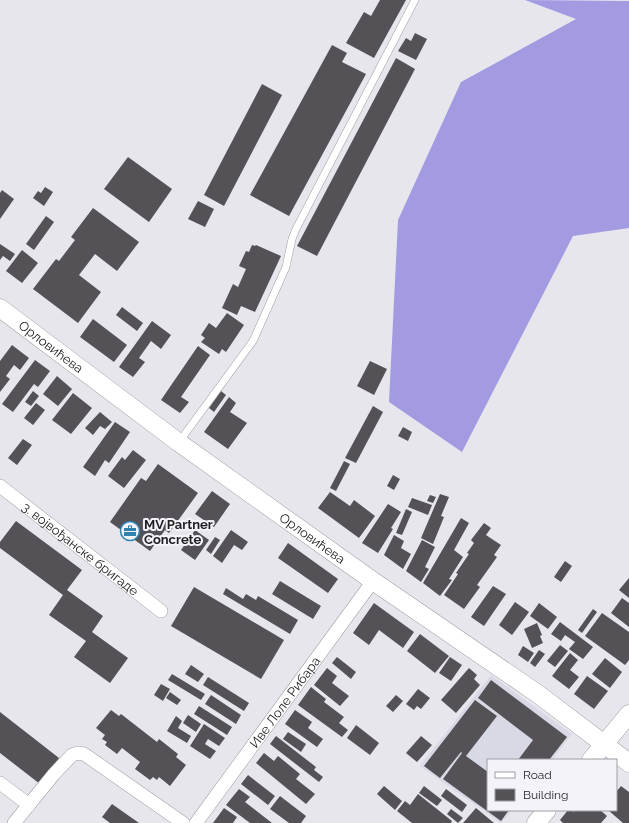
<svg xmlns="http://www.w3.org/2000/svg" width="629" height="823" viewBox="0 0 629 823" font-family="Raleway,sans-serif">
  <rect width="100%" height="100%" fill="#e6e6ec"/>
  <!-- built -->
  <path fill="#d9d9e6" d="M491,675L572,734L552,760H488V810H512L501,823L420,766Z"/>
  <!-- forest -->
  <path fill="#a29be2" d="M525,0L629,1V228L573,236L462,452L389,402L398,220L461,82L576,19Z"/>
  <!-- building -->
  <g fill="#545257">
    <path d="M380,0H406L374,58L346,43L364,12L371,16Z"/>
    <path d="M415,33L427,39L416,60L398,51L406,38L411,41Z"/>
    <path d="M332,45L347,53L342,62L366,74L289,216L250,195Z"/>
    <path d="M396,58L415,69L317,256L297,246Z"/>
    <path d="M262,84L282,95L224,206L204,195Z"/>
    <path d="M128,157L172,189L149,222L104,189Z"/>
    <path d="M45,187L53,192L44,206L33,198L38,191L41,193Z"/>
    <path d="M2,190L14,199L0,219V193Z"/>
    <path d="M198,201L214,209L205,227L188,219Z"/>
    <path d="M93,208L139,242L117,271L95,254L79,275L101,292L78,323L33,289L56,259L59,261L75,240L71,237Z"/>
    <path d="M46,216L54,222L34,250L26,244Z"/>
    <path d="M0,244L15,254L10,261L3,256L0,260Z"/>
    <path d="M252,245L255,246L256,245L281,256L255,312L241,306L237,315L222,308L233,284L238,287L246,269L239,266L246,251L249,252Z"/>
    <path d="M22,250L38,263L22,283L6,271Z"/>
    <path d="M122,307L143,323L137,331L116,315Z"/>
    <path d="M227,313L244,325L226,352L222,349L219,354L201,342L205,338L201,335L209,323L216,328Z"/>
    <path d="M93,319L127,345L114,362L80,337Z"/>
    <path d="M152,321L171,335L161,349L151,341L139,358L145,362L133,377L119,367Z"/>
    <path d="M12,345L29,358L20,370L14,365L6,376L10,379L0,392V361Z"/>
    <path d="M198,346L210,355L181,397L189,402L180,413L161,400Z"/>
    <path d="M35,360L50,371L38,387L34,384L13,412L2,404Z"/>
    <path d="M370,361L387,369L374,395L357,386Z"/>
    <path d="M57,376L72,389L58,406L43,394Z"/>
    <path d="M33,391L39,396L31,406L25,402Z"/>
    <path d="M221,391L226,395L214,412L209,408Z"/>
    <path d="M73,393L92,408L71,434L52,420Z"/>
    <path d="M229,397L236,403L230,412L247,423L228,449L204,432Z"/>
    <path d="M36,403L45,410L33,425L24,418Z"/>
    <path d="M373,406L383,412L356,463L345,458Z"/>
    <path d="M100,412L112,422L105,429L100,426L93,435L85,428Z"/>
    <path d="M115,422L130,432L109,463L105,460L95,476L83,467Z"/>
    <path d="M403,427L412,432L408,441L398,436Z"/>
    <path d="M23,439L32,445L17,465L8,458Z"/>
    <path d="M133,450L146,460L124,488L108,476L122,457L125,460Z"/>
    <path d="M344,461L350,464L336,491L330,488Z"/>
    <path d="M158,464L198,493L169,533L165,530L150,551L110,522L141,478L146,481Z"/>
    <path d="M393,475L400,479L394,490L387,486Z"/>
    <path d="M212,491L230,504L214,527L195,514Z"/>
    <path d="M330,492L350,506L354,500L375,516L359,538L318,508Z"/>
    <path d="M440,494L449,497L441,516L444,517L433,544L421,538Z"/>
    <path d="M430,495L436,497L433,503L427,501Z"/>
    <path d="M412,498L432,505L428,515L408,507Z"/>
    <path d="M388,504L401,512L391,528L393,529L378,553L362,543Z"/>
    <path d="M406,509L412,512L402,535L396,533Z"/>
    <path d="M461,518L469,523L454,550L463,557L449,579L452,580L440,596L423,583Z"/>
    <path d="M16,521L82,570L67,590L103,616L92,632L128,658L110,683L74,657L86,641L49,615L63,595L0,548V542Z"/>
    <path d="M484,523L491,528L486,535L501,545L494,555L497,557L477,585L480,587L464,609L444,595L458,574L456,573L469,554L467,553L474,543L471,540Z"/>
    <path d="M195,530L209,540L195,560L181,550Z"/>
    <path d="M231,530L248,542L242,550L234,545L222,563L213,556Z"/>
    <path d="M394,535L404,541L401,548L411,554L403,569L384,555Z"/>
    <path d="M215,537L220,540L211,554L206,550Z"/>
    <path d="M422,540L435,547L425,567L429,569L421,582L406,571Z"/>
    <path d="M288,543L338,579L328,593L278,558Z"/>
    <path d="M565,561L572,566L561,582L554,577Z"/>
    <path d="M629,578V598L619,590Z"/>
    <path d="M280,581L321,606L313,619L272,594Z"/>
    <path d="M493,586L506,594L484,626L471,617Z"/>
    <path d="M194,587L284,640L261,679L171,626Z"/>
    <path d="M226,588L243,599L246,594L256,600L258,596L298,620L290,634L223,594Z"/>
    <path d="M622,598L629,603V627L611,613Z"/>
    <path d="M515,602L529,612L512,635L499,625Z"/>
    <path d="M374,603L414,632L403,648L379,630L369,645L353,633Z"/>
    <path d="M539,603L557,617L548,629L530,616Z"/>
    <path d="M593,609L597,612L582,633L578,630Z"/>
    <path d="M602,613L629,632V660L625,665L585,636Z"/>
    <path d="M560,622L593,647L583,659L569,649L575,642L565,635L561,641L551,634Z"/>
    <path d="M537,623L542,635L540,636L543,643L532,648L524,629Z"/>
    <path d="M420,634L449,656L435,673L407,651Z"/>
    <path d="M560,645L568,651L555,667L547,661Z"/>
    <path d="M523,646L534,653L528,662L518,655Z"/>
    <path d="M539,650L545,654L535,667L530,663Z"/>
    <path d="M570,653L578,660L570,670L579,677L569,689L552,676Z"/>
    <path d="M337,657L356,672L351,679L332,663Z"/>
    <path d="M450,657L462,665L451,681L439,673Z"/>
    <path d="M605,658L622,672L610,688L592,674Z"/>
    <path d="M191,665L204,674L198,682L185,674Z"/>
    <path d="M327,668L337,676L332,683L349,696L340,706L314,685Z"/>
    <path d="M469,668L477,675L474,679L480,685L456,713L441,700Z"/>
    <path d="M172,674L205,694L201,700L168,680Z"/>
    <path d="M587,676L608,691L594,709L574,694Z"/>
    <path d="M208,677L249,703L244,711L203,685Z"/>
    <path d="M491,680L567,737L549,760H518L533,740L478,698Z"/>
    <path d="M161,684L170,689L163,701L154,695Z"/>
    <path d="M311,687L326,699L324,702L344,717L339,723L348,730L342,737L298,705Z"/>
    <path d="M418,689L430,698L421,709L417,706L414,710L406,704Z"/>
    <path d="M170,692L181,700L177,705L166,698Z"/>
    <path d="M211,695L241,715L236,724L205,704Z"/>
    <path d="M396,695L403,701L393,712L386,706Z"/>
    <path d="M475,700L497,716L466,756L488,772V810H509L501,821L443,779L462,753L461,752L440,778L424,766Z"/>
    <path d="M199,706L232,727L227,735L194,714Z"/>
    <path d="M111,710L119,716L121,714L157,742L159,739L178,754L176,757L186,765L170,786L159,777L157,780L153,777L150,780L135,769L140,762L122,748L117,754L105,745L107,742L102,739L105,735L96,728Z"/>
    <path d="M295,710L312,722L308,728L323,739L317,747L285,724Z"/>
    <path d="M0,712L59,758L40,784L0,753Z"/>
    <path d="M188,715L201,724L196,732L183,723Z"/>
    <path d="M176,716L182,721L178,728L191,736L187,743L167,731Z"/>
    <path d="M204,724L225,738L219,746L208,739L205,744L216,751L210,759L190,746Z"/>
    <path d="M356,725L379,743L370,755L347,738Z"/>
    <path d="M288,732L306,744L301,752L283,739Z"/>
    <path d="M276,736L316,767L314,770L323,777L319,782L270,744Z"/>
    <path d="M421,736L432,745L417,762L406,753Z"/>
    <path d="M264,753L274,761L278,756L300,774L296,779L315,794L306,804L256,763Z"/>
    <path d="M248,775L275,796L268,805L241,784Z"/>
    <path d="M384,786L402,801L395,810L377,794Z"/>
    <path d="M424,786L442,800L437,806L419,793Z"/>
    <path d="M621,786L629,792V823H623L608,810H616V792Z"/>
    <path d="M239,789L250,797L245,802L272,823H250L226,805Z"/>
    <path d="M446,789L467,805L462,812L441,796Z"/>
    <path d="M418,794L452,821L451,823H412L397,811L405,801L410,805Z"/>
    <path d="M280,796L306,816L301,823H289L270,809Z"/>
    <path d="M112,804L139,823H110L102,817Z"/>
    <path d="M224,808L237,817L233,823H213Z"/>
    <path d="M476,808L494,823H463Z"/>
    <path d="M451,809L463,818L458,823L447,814Z"/>
    <path d="M568,810H572L574,812L575,810H600L607,816L601,823H563L560,820Z"/>
  </g>
  <g fill="none" stroke-linecap="round" stroke-linejoin="round">
    <defs>
      <path id="lane" d="M179,442L253,341L286,267L292,239L296,229L415,0"/>
      <g id="street">
        <path id="s1" d="M0,486L161,611"/>
        <path d="M0,783L29,805"/>
        <path d="M14,823L54,774L72,755L78,753L84,754L183,823"/>
        <path id="s2" d="M196,823L373,581"/>
      </g>
      <g id="secondary">
        <path id="s3" d="M0,308L178,442L373,581L538,694L629,763"/>
        <path d="M591,760L629,714"/>
        <path d="M536,823L547,810"/>
      </g>
    </defs>
    <!-- lane casing -->
    <use href="#lane" stroke="#9f9fa4" stroke-width="8"/>
    <!-- street casing -->
    <use href="#street" stroke="#9f9fa4" stroke-width="14"/>
    <!-- secondary casing -->
    <use href="#secondary" stroke="#9f9fa4" stroke-width="19"/>
    <!-- lane -->
    <use href="#lane" stroke="#fff" stroke-width="7"/>
    <!-- street -->
    <use href="#street" stroke="#fff" stroke-width="13"/>
    <!-- secondary -->
    <use href="#secondary" stroke="#fff" stroke-width="18"/>
  </g>
  <!-- icons -->
  <defs>
    <symbol id="office-ring" viewBox="-11 -11 22 22"><circle r="9.5" fill="#f4f3fa" stroke="#2e82b2" stroke-width="1.5"/><path d="M-6-3h4V-5.5h4V-3h4V5H-6ZM-1-4.5V-3h2v-1.5ZM-6 0V1H6V0Z" fill="#2e82b2"/></symbol>
  </defs>
  <g fill-rule="evenodd">
    <use href="#office-ring" x="119" y="520" width="22" height="22"/>
  </g>
  <g text-anchor="middle" stroke-width="4" stroke-linejoin="round" paint-order="stroke">
    <!-- street labels -->
    <g font-size="13" fill="#1f1f21" stroke="#f4f3fa">
      <text dy="5" stroke="none"><textPath href="#s3" startOffset="64">Орловићева</textPath></text>
      <text dy="5" stroke="none"><textPath href="#s3" startOffset="388">Орловићева</textPath></text>
      <text dy="5" stroke="none"><textPath href="#s1" startOffset="102">3. војвођанске бригаде</textPath></text>
      <text dy="5" stroke="none"><textPath href="#s2" startOffset="150">Иве Лоле Рибара</textPath></text>
    </g>
    <!-- poi labels -->
    <g font-size="13" font-weight="bold" fill="#1f1f21" stroke="#f4f3fa" text-anchor="start">
      <text x="144" y="529">MV Partner<tspan x="144" dy="15">Concrete</tspan></text>
    </g>
  </g>
  <!-- legend -->
  <rect x="487" y="759" width="130" height="52" fill="#f4f3fa" stroke="#9f9ea3"/>
  <rect x="495" y="772" width="20" height="6" fill="#ffffff" stroke="#9f9ea3"/>
  <text x="523" y="779" font-size="12" fill="#1f1f21">Road</text>
  <rect x="495" y="789" width="20" height="12" fill="#545257" stroke="#9f9ea3"/>
  <text x="523" y="799" font-size="12" fill="#1f1f21">Building</text>
</svg>
